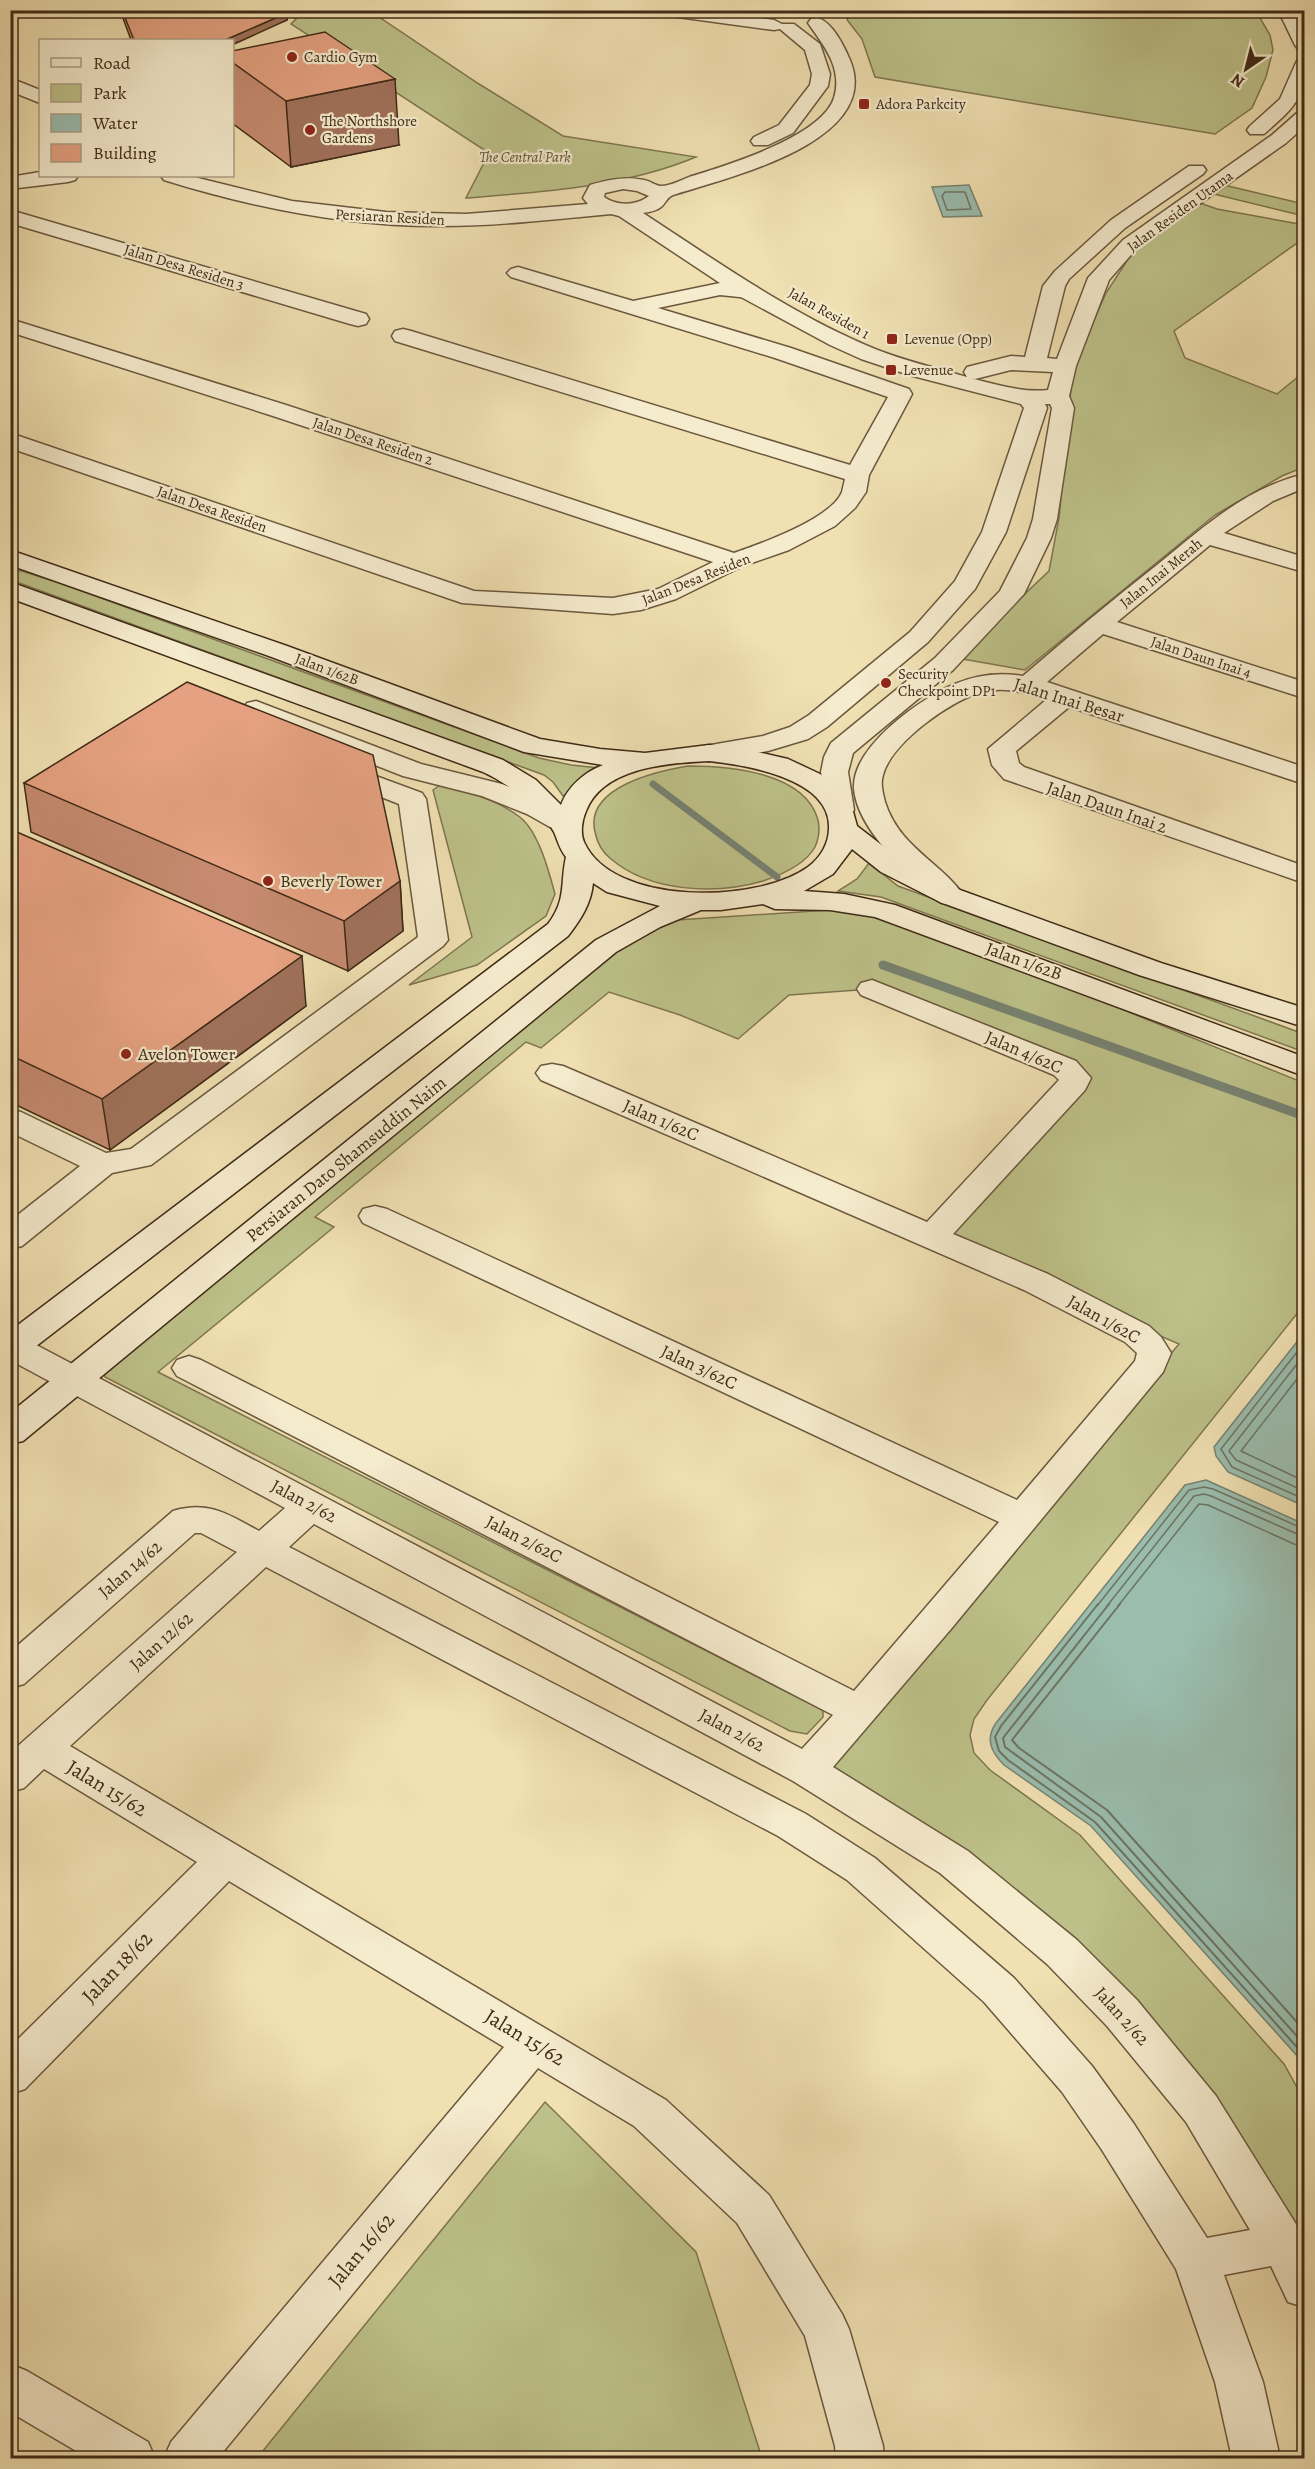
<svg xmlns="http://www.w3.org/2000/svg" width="1315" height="2469" viewBox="0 0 1315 2469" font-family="Alegreya,serif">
  <rect width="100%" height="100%" fill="#f0e0b2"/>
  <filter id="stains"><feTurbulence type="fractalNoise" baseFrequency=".00333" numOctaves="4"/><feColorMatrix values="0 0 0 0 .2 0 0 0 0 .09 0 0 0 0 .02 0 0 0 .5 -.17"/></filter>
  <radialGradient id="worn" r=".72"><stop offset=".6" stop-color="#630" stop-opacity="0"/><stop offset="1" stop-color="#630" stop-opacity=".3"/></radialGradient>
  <!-- green -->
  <g fill="#bdc189" stroke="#7e7650" stroke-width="1.5">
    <path d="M285,11H370L479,84L563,136L696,157C624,187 543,192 466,198L489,153L291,24L296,19Z"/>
    <path d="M844,11H1256L1270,35L1273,50L1266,77L1252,108L1215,134L875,77L862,39L848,21Z"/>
    <path d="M1224,185L1304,204V216L1214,194L1200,203L1217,209L1299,224L1304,231V238L1174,331L1185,358L1277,394L1304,372V467L1282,476L1215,515L1025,670L957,658L1049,571L1059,518L1073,367L1106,293L1134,250Z"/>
    <path d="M10,571H22L60,583L539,758L571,765L600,768L563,796L553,782L544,775L11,580Z"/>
    <path d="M688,766C729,766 805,772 818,820C820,829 819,838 815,847C805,865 781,875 763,881C715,895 650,892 611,859C602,852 597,842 595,832C584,787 658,771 688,766Z"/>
    <path d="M440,785C467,791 499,800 521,818C539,833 549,872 555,894L546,916L477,965L409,985L472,937L433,790Z"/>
    <path d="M869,863L898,886L1304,1034V1052L881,897L838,891L857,879Z"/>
    <path d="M829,910C882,912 932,937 982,955C1090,995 1197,1040 1304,1083V1305L987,1700L974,1719L970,1735L974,1753L990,1770L1080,1835L1284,2064L1304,2100V2280L1296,2263L1121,2000L818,1768L1179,1344L932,1237L1088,1074L872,989L789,995L738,1039L680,1015L609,992L541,1048L526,1042L315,1217L334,1227L158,1372L817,1707L823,1711V1717L807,1734L790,1731L105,1377L104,1372L629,939L661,924L677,920Z"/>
    <path d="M545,2102L696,2252L762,2458L258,2457Z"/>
  </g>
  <!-- water -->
  <g fill="#9abdae" stroke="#768271" stroke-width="1.5">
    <path d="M969,185L982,216L943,217L932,187Z"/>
    <path d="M1304,1333V1506L1228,1472L1216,1456L1214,1447Z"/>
    <path d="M1206,1480L1304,1524V2068L1299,2058L1091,1826L1004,1765C991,1752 985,1739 996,1723L1185,1485Z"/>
  </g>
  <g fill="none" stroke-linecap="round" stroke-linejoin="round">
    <!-- shore-far1 -->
    <g stroke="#6c7462" stroke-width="1.5">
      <path d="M945,192H965L971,209L947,210L942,196Z"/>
      <path d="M1304,1343L1221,1449L1232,1467L1304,1499"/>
      <path d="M1304,1355L1229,1451L1236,1460L1304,1491"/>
      <path d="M1304,1370L1241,1451L1304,1481"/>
      <path d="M1097,1606L1189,1490L1204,1487L1213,1489L1304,1529"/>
      <path d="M1107,1606L1194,1496L1204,1494L1211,1496L1304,1537"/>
      <path d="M1118,1606L1199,1504L1208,1505L1294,1544L1304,1546"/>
    </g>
    <!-- shore -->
    <g stroke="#6c7462" stroke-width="2">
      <path d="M1098,1604L1001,1726L995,1737L999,1751L1008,1760L1095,1822L1304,2055"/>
      <path d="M1109,1604L1003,1738L1005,1747L1101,1817L1304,2044"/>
      <path d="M1120,1604L1012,1740L1019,1748L1107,1810L1304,2030"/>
    </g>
    <!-- stream-far1 -->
    <path stroke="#768271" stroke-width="7" d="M653,784L777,877"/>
    <!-- stream -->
    <path stroke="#768271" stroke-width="9" d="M883,965L1304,1116"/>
    <defs>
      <g id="minor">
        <path d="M40,172V176H78L75,180L68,182L10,189V177Z"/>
        <path d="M10,210L366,314L369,319L366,324L358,326L350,324L10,223Z"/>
        <path d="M518,267L633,301L720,283L757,287L760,292L757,297L749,298L720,295L658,308L791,348L909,389L912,394L869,475L866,492L855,508L835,526L789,550L743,566L676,599L641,610L613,614L462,603L10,448V433L474,591L613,598L658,589L713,562L270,415L10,332V319L286,405L734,553C760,544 831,519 842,492C843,488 844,483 845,479L395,341L392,336L395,331L403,329L411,331L850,465L888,397L775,358L511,277L507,273L511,269Z"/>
        <path d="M1304,474V488L1273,501L1224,533L1304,557V572L1210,545L1117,622L1304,682V698L1103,634L1047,682L1304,767V784L1069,707L1016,751L1019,763L1024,767L1304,866V883L1004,779L992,765L988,749L1046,700C1025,693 1005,686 983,692C952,699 891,743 883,775C880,784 883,793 885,802C899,847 941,862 964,896L960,902C954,904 949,905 942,903C935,900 927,891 921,885C896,863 857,824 854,789C851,747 921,698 955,684C976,675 1000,672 1023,676C1067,638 1111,601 1157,565C1204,527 1244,489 1304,474Z"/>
        <path d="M256,701L421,764L502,784L547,802L570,815L574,821L570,827L560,829L550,827L527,814L482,796L403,776L247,715L243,709L247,703Z"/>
        <path d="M338,762L422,793L426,799L448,940L443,946L151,1165L112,1173L22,1246L10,1249V1221L80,1166L10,1132V1109L21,1112L106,1153L131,1149L418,937L399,804L328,776L324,770L328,764Z"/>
        <path d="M872,980L1076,1061L1091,1078L1085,1090L953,1234L1048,1274L1149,1326L1161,1337L1171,1353L1163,1372L951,1629L833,1767L968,1851L1077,1940L1137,2000L1216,2096L1299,2229L1304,2240V2307L1288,2302L1271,2266L1224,2275L1263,2382L1280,2458H1232L1215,2382L1176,2269L1102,2150L1062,2092L984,2002L938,1961L847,1880L778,1836L266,1567L70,1746L666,2100L769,2195L842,2314L849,2329L883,2446L884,2458H836L835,2446L805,2336L737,2223L634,2126L538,2068L218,2458H164L171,2442L504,2047L229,1881L25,2089L10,2094V2047L197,1862L44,1769L24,1788L10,1792V1753L237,1552L201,1533H195L24,1684L10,1688V1652L173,1511C209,1500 229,1515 259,1531L285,1508L10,1360V1336L25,1339L802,1749L833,1715L177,1376L172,1368L177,1360L189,1356L201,1360L854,1691L999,1522L363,1223L359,1216L363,1209L375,1206L387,1209L1017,1500L1135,1361L1137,1353L1125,1342L1024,1290L541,1080L536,1073L541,1066L552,1064L563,1066L927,1222L1059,1080L1054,1075L861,995L857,989L861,983ZM314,1524L793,1781L940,1873L1047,1964L1107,2026L1186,2122L1250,2230L1207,2238L1134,2124L1092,2066L1014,1978L875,1858L806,1814L289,1547Z"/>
        <path d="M10,2364L27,2371L148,2442L155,2458H88L10,2412Z"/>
      </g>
      <g id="tertiary">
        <path d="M654,10H707L774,20L782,24H794L820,44L830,74L828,86L793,133L768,145H754L751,141L754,137L779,125L810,85L812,74L805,50L780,29L774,30L663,15Z"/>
        <path d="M1278,10H1296L1304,27V50L1298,49L1295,45Z"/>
        <path d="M817,18C832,21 844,46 850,60C884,142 726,178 673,195C667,197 666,203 661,207C656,211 649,212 643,213C718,262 792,315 875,349C905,361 936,368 967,377L964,372L967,367L1011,356L1025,357L1043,286L1055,271L1111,220L1189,166H1203L1206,170L1203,174L1125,228L1069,279L1065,286L1047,358L1057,359L1088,278L1123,240L1272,135L1297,113L1304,111V127L1286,143L1137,248L1109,280L1076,366L1069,396L1074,408L1057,519L1051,538L1024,594L953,670L853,753L848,772L854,810L850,816L840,818L830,816L826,810L821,772L824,757L831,743L935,658L1000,591L1027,538L1033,519L1052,408L1050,404H1045L1047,408L1006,532L975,589L928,642L827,727L808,739L768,751L709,761L699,759L695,753L699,747L763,736L790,727L809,715L910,632L955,581L982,532L1024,408L1021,404L909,375L861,359L830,345L741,297L619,216L611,214C555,219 499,226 442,226C347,227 254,208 164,180L161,176H190L292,201L386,212L466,214L588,204L583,198L590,185C608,180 625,176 644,180C650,181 656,186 661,186C671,186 683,179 692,176C728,165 822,136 834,98C843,68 824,46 808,23L811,19ZM623,189L637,191L649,196C636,206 617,206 604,197L605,193ZM1011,370L1053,372L1048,390C1023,393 995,384 970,378L975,379Z"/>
        <path d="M1304,59C1308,98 1291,110 1264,134H1250L1247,130L1250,126L1280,99L1295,65L1297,61Z"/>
        <path d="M10,78L40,90V103L10,91Z"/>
      </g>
      <path id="secondary" d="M10,550L287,646L540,739L600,749L645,753L709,745L744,749L788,759L820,774L833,785L852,808L857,826L901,860L960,890L1161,963L1304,1008V1027L1139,975L940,902L881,872L852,849L833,874L804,891L844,894L895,905L1304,1057V1076L875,917L830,910L775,909L763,904L721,910H701L660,927L616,952L23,1441L10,1444V1413L596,940L660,906L607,892L593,883C591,904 581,919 568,936L22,1357L10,1360V1331L548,924C567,899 560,883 566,857C559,848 558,841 554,832C542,808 507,783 483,772L10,598V582L503,760L536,780L561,805C568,786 585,772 603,765L524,752L269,656L10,565ZM709,761C745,765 831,778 829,828C829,844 820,858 808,867C759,903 613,907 584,842C580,833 582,820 586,811C603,767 668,763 709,761Z"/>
    </defs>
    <!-- minor casing -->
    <use href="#minor" stroke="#6b583d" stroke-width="3"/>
    <!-- tertiary casing -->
    <use href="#tertiary" stroke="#6b583d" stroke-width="3"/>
    <!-- secondary casing -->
    <use href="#secondary" stroke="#3f2a16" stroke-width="3"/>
    <!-- minor -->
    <use href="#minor" fill="#f5ebcd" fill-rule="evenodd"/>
    <!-- tertiary -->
    <use href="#tertiary" fill="#f5ebcd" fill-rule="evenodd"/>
    <!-- secondary -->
    <use href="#secondary" fill="#f5ebcd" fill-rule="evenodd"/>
  </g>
  <!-- wall -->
  <g fill="#c58a6f" stroke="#3f2a16" stroke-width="1.5">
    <path d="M120,10H283L287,13V20L232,40H131Z"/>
    <path d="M232,51L399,145L291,167L232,123Z"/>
    <path d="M24,783L400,881L403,931L348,971L31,832Z"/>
    <path d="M10,829L306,1006L110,1150L10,1102Z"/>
  </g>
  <!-- shaded-wall -->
  <g fill="#a0715a" stroke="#3f2a16" stroke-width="1.5">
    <path d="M287,13V20L232,45V40H225Z"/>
    <path d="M395,79L399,145L291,167L286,101Z"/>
    <path d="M400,881L403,931L348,971L344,921Z"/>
    <path d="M302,956L306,1006L110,1150L102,1099Z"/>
  </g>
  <!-- building -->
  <g fill="#e5a181" stroke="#3f2a16" stroke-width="1.5">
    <path d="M122,10H283L287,13L225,40H134Z"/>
    <path d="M325,32L395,79L286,101L232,62V51Z"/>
    <path d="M187,682L373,755L400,881L344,921L24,783Z"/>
    <path d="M10,829L302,956L102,1099L10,1055Z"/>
  </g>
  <!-- markers -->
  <g fill="#8f2418" stroke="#f5ebcd" stroke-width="2">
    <circle cx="292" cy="57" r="6"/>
    <rect x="858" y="98" width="12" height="12" rx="3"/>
    <circle cx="310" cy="130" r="6"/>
    <rect x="886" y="333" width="12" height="12" rx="3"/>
    <rect x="885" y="364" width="12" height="12" rx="3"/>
    <circle cx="886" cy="683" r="6"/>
    <circle cx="268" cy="881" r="6"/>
    <circle cx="126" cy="1054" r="6"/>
  </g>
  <g text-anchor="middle" stroke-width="4.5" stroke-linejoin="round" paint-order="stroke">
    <!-- far-poi labels -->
    <g font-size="15" fill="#3f2a16" stroke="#f5ebcd" text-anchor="start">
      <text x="304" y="62">Cardio Gym</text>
      <text x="876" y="109">Adora Parkcity</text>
      <text x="322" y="126">The Northshore<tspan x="322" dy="17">Gardens</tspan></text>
      <text x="904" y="344">Levenue (Opp)</text>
      <text x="903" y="375">Levenue</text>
      <text x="898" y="679">Security<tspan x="898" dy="17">Checkpoint DP1</tspan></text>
    </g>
    <!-- far-park labels -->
    <g font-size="15" font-style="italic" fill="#5e5033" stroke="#f5ebcd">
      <text x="525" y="162">The Central Park</text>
    </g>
    <!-- far-street labels -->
    <g font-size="15" fill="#3f2a16" stroke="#f5ebcd">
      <text transform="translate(1180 211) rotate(-36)" y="5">Jalan Residen Utama</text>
      <text transform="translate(390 217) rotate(3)" y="5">Persiaran Residen</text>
      <text transform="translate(184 267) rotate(17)" y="5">Jalan Desa Residen 3</text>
      <text transform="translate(829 313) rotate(29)" y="5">Jalan Residen 1</text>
      <text transform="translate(373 441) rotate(18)" y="5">Jalan Desa Residen 2</text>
      <text transform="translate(212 509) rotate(19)" y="5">Jalan Desa Residen</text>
      <text transform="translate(1161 573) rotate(-39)" y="5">Jalan Inai Merah</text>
      <text transform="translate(696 579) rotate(-22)" y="5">Jalan Desa Residen</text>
      <text transform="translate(1201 657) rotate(18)" y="5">Jalan Daun Inai 4</text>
      <text transform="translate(327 669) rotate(20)" y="5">Jalan 1/62B</text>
    </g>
    <!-- street labels -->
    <g font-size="18" fill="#3f2a16" stroke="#f5ebcd">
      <text transform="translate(1069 700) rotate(17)" y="6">Jalan Inai Besar</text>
      <text transform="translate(1107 807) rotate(19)" y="6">Jalan Daun Inai 2</text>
      <text transform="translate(1024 961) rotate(20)" y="6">Jalan 1/62B</text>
      <text transform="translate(1024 1052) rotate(23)" y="6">Jalan 4/62C</text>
      <text transform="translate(661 1120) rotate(23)" y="6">Jalan 1/62C</text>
      <text transform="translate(346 1159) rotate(-39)" y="6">Persiaran Dato Shamsuddin Naim</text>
      <text transform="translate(1104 1319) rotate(29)" y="6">Jalan 1/62C</text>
      <text transform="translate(699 1367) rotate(25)" y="6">Jalan 3/62C</text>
      <text transform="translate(304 1501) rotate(28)" y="6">Jalan 2/62</text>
      <text transform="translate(524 1539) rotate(27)" y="6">Jalan 2/62C</text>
      <text transform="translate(130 1569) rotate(-41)" y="6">Jalan 14/62</text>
      <text transform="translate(161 1641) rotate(-42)" y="6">Jalan 12/62</text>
      <text transform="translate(732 1730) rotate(28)" y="6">Jalan 2/62</text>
      <text transform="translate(1122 2016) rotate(48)" y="6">Jalan 2/62</text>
    </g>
    <!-- poi labels -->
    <g font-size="18" fill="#3f2a16" stroke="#f5ebcd" text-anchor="start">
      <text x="280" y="887">Beverly Tower</text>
      <text x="138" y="1060">Avelon Tower</text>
    </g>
    <!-- near-street labels -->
    <g font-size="21" fill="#3f2a16" stroke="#f5ebcd">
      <text transform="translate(107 1788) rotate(31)" y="7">Jalan 15/62</text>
      <text transform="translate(117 1967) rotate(-46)" y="7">Jalan 18/62</text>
      <text transform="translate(525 2037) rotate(31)" y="7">Jalan 15/62</text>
      <text transform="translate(361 2250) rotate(-50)" y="7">Jalan 16/62</text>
    </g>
  </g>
  <!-- margin -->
  <rect width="1315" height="2469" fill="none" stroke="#f0e0b2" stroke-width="36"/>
  <rect x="12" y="12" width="1291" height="2445" fill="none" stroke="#3f2a16" stroke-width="3"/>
  <rect x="18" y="18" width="1279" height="2433" fill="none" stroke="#3f2a16" stroke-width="1.5"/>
  <!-- legend -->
  <rect x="39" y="39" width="195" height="138" fill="#f5ebcd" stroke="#ac9e84" stroke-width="1.5"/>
  <rect x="51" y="58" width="30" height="9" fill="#f5ebcd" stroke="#ac9e84" stroke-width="1.5"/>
  <text x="93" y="69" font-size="18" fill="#3f2a16">Road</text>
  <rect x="51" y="84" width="30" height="18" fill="#bdc189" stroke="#ac9e84" stroke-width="1.5"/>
  <text x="93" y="99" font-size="18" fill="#3f2a16">Park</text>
  <rect x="51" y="114" width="30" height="18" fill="#9abdae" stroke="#ac9e84" stroke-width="1.5"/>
  <text x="93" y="129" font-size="18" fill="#3f2a16">Water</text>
  <rect x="51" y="144" width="30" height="18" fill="#e5a181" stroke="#ac9e84" stroke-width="1.5"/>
  <text x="93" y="159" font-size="18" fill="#3f2a16">Building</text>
  <!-- north arrow -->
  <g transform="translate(1246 69) rotate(215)" stroke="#f5ebcd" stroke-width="4.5" paint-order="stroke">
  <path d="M0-4.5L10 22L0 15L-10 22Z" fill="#3f2a16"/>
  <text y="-9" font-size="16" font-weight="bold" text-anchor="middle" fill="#3f2a16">N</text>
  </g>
  <rect width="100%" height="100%" filter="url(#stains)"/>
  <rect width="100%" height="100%" fill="url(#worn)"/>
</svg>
